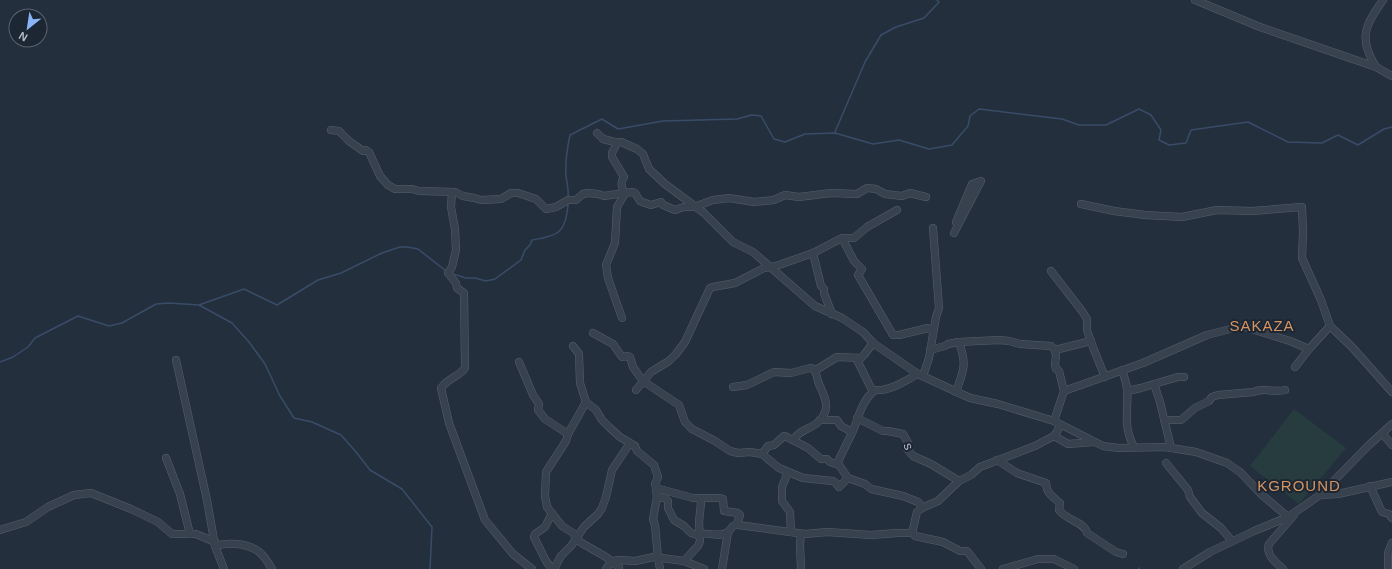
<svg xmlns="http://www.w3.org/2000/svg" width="1392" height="569" viewBox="0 0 1392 569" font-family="Arial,sans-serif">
  <rect width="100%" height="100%" fill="#242f3e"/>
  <!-- pitch -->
  <path fill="#263c3f" d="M1294,409L1346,448L1299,504L1250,466Z"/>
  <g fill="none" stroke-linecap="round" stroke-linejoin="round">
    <!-- stream -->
    <g stroke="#394c67" stroke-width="1.5">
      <path d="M835,132L865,62L881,35L896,27L924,18L939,2L937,0"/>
      <path d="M568,198C569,190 567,184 566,176C565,162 567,149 570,135L602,119L618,129L663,121L737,119L752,115L761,116L774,139L785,142L805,134L835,133L873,144L899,140L929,149L952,145L968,126L970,116L979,109L1062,119L1079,125H1106L1139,109L1151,115L1161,130L1159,140L1169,145L1186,143L1191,130L1248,122L1288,142L1322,143L1338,135L1358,145L1384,129L1392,127"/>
      <path d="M453,274L466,278H475L486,281L495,279L521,260L525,250L530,245L532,240C559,236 566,232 568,204"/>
      <path d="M199,305L232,323L249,342L265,364L280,396L294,418L312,422L341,435L356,452L370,470L402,489L432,527L430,569"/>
      <path d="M0,362L13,357L28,347L35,338L78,316L109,326L122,323L156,304L169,303L199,305L244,289L277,305L318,280L341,273L382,253L400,247H407L418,249L446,271"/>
      <path d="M1139,568V569"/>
    </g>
    <defs>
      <g id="minor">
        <path d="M1195,0L1260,27L1376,67L1392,76"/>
        <path d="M1376,67C1358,38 1365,26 1383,0"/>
        <path d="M331,130L339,131L349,141L363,151L366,150L369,152L380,176L388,185L395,189H412L419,191L455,192L463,196L474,198L481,200L501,199L511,193H518L536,199L546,209L556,207L568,200H576L583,194L588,193L598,194L604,196L624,193L633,192L635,193L640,201L645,203L651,205L661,202L663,205L675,210L684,207H694L713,200L729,198L754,202L774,200L785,195L799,197L831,193L857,194L867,188L876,189L885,194L902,196L910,193L926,197"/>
        <path d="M597,133L603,139L615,142H621L637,149L643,154L649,169L665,184L704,213L733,242L753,252L815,306L842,318L863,332L873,343L918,374L970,398L998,404L1054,421L1064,391L1059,371L1056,369L1055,364L1056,356L1055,350"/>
        <path d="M615,142L616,145L612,153V157L624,177C619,184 623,188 624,195L617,207L615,243L606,265L608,278L622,318"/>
        <path d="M452,192L451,207L455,229L456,250L452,267L448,273L456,283L457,288L464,293L465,368C459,377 449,377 441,388L449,423L485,520L513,554L532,569"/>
        <path d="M1081,204L1114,211L1145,215L1182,217L1217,210L1252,211L1302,207L1303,232L1302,258L1321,300L1330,326L1352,347L1392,392"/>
        <path d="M954,233L981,181L972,184L956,222"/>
        <path d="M842,238L854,261L862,269L858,275L893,335H899L928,328L933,332"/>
        <path d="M813,253L821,286L824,289V293L832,314"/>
        <path d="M1051,271L1082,311L1087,319V330L1094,350L1105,377"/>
        <path d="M593,333L613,344L622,357L628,356L630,357L633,367L643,381L679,405L685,422L692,429L715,441L730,451L738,453L750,452L762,454L779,468L803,478L833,481L836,483L839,487L848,478L865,484L871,489L903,496L918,502L920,504L922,508"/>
        <path d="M573,346L579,354L580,383L586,402L596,410L602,420L609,427L620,437L635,446L637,451L654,465L658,477L655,484L656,488L693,498H719L723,499L724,511L738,513L740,515L737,524L738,525L805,534L827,532L871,535L897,533H912L915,536L943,542L960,551H967L981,569"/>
        <path d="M930,350L945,346L948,344L959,342L999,340L1009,341L1020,344L1051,346L1055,350L1091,341"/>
        <path d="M856,358L873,392"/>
        <path d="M176,360L207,500L215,546L224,569"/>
        <path d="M519,362L533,395L539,404L538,410L545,419L568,434"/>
        <path d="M1295,367L1309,349L1330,326"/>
        <path d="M816,370L837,357L861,358L864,355L873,343"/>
        <path d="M1122,370C1124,376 1126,382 1127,388C1129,411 1122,424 1134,447"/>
        <path d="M923,376L929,358L936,317L939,308L933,228"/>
        <path d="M1154,384L1178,377H1184"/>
        <path d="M733,387L747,385L774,372L791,373L810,368L814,369C817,374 817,379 819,384C826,399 832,411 816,424C807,430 800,430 793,440"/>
        <path d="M636,390L651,372L669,361L676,354L685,342L710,288L713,287L735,283L764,268L776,266L813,253L842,238H854L867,227L897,210"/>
        <path d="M1064,391L1143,363L1207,335L1234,328L1245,327L1290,341L1309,349"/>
        <path d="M1127,391L1141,388L1154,384L1160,402L1171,448"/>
        <path d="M956,392C964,369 967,365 959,342"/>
        <path d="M586,402L568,434L566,441L546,472L545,496L547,507L554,516L562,526L573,533L580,542L606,557L619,567"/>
        <path d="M857,418L883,431H888L903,434L908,443L907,449L913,456L931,464L959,481"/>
        <path d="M820,420H837L841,426L852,432"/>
        <path d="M1164,420H1181L1195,408L1209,401L1212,397L1218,395L1254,392C1264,387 1274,393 1285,390"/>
        <path d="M1054,421L1095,442L1103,446L1119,448L1165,447L1196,452L1227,463L1240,472L1262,495L1288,517"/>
        <path d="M1382,433L1392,445"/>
        <path d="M1054,436L1068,444L1094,442"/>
        <path d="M762,454L768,446L774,445L784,436H785L808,448L821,459H827L830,462L839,465L848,478"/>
        <path d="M166,458L180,494L190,534"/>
        <path d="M997,460L1017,473L1046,483C1046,493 1053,497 1060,503L1059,510C1067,521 1085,522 1087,533L1116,552L1123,554"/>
        <path d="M1166,463L1188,490L1190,497L1202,513L1221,528L1232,541"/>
        <path d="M837,464C842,453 847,443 852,433C858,420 862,398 876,390C891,391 906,380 918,374"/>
        <path d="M788,472L782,487V501L790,512L791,532"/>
        <path d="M1370,486L1382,512L1389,514L1392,518"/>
        <path d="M656,488L657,497L653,519L655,525L658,558L660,569"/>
        <path d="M1320,495L1338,494L1392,482"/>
        <path d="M657,497L665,498L668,501V508L674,520L684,526L691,533L700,536"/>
        <path d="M552,513L545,527L535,534L534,537L546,561L552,569"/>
        <path d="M0,530L26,522L48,507L74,495L91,493L131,509L158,522L172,534H196L215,542"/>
        <path d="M912,533L917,512L922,508L938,501L959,481L971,475L980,467L1035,446L1054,436L1057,432L1060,424"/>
        <path d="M701,534C709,532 720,538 728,532"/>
        <path d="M801,534L800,544L801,569"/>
        <path d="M215,546C229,542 246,543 258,551C265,556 268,563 272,569"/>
        <path d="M684,561L698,546L700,541L699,522L701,503L700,499"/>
        <path d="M554,569L561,556L571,546L584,527L598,514L602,508L606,497L612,470L630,443"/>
        <path d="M606,569L612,561L620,560L635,561L654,557L684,561L704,569"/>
        <path d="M722,569L728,532L733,526L737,524"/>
        <path d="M1003,569L1038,559H1054L1074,569"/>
        <path d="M1183,569L1210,552L1254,531L1288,517L1320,495L1368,446L1392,424"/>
        <path d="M1283,569C1276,563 1265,554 1269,544L1294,515"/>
        <path d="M1388,569V553L1392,543"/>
      </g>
    </defs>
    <!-- minor casing -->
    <use href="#minor" stroke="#565f6c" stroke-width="8"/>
    <!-- minor -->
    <use href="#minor" stroke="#38414e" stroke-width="7"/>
  </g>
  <g text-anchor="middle" stroke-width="4" stroke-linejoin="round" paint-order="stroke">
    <!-- street labels -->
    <g font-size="13" fill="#b4bcc9" stroke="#1d2633">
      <text transform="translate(909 446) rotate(70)" y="5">s</text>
    </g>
    <!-- quarter labels -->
    <g font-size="15" letter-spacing="1" fill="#d59563" stroke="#1d2633">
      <text x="1262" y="331">SAKAZA</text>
      <text x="1299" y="491">KGROUND</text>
    </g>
  </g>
  <!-- north arrow -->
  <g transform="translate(28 28) rotate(210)"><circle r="19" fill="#1d2633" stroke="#59626f"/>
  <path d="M0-3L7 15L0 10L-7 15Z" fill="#8ab4f8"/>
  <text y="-6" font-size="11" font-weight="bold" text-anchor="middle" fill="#b4bcc9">N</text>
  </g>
</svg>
